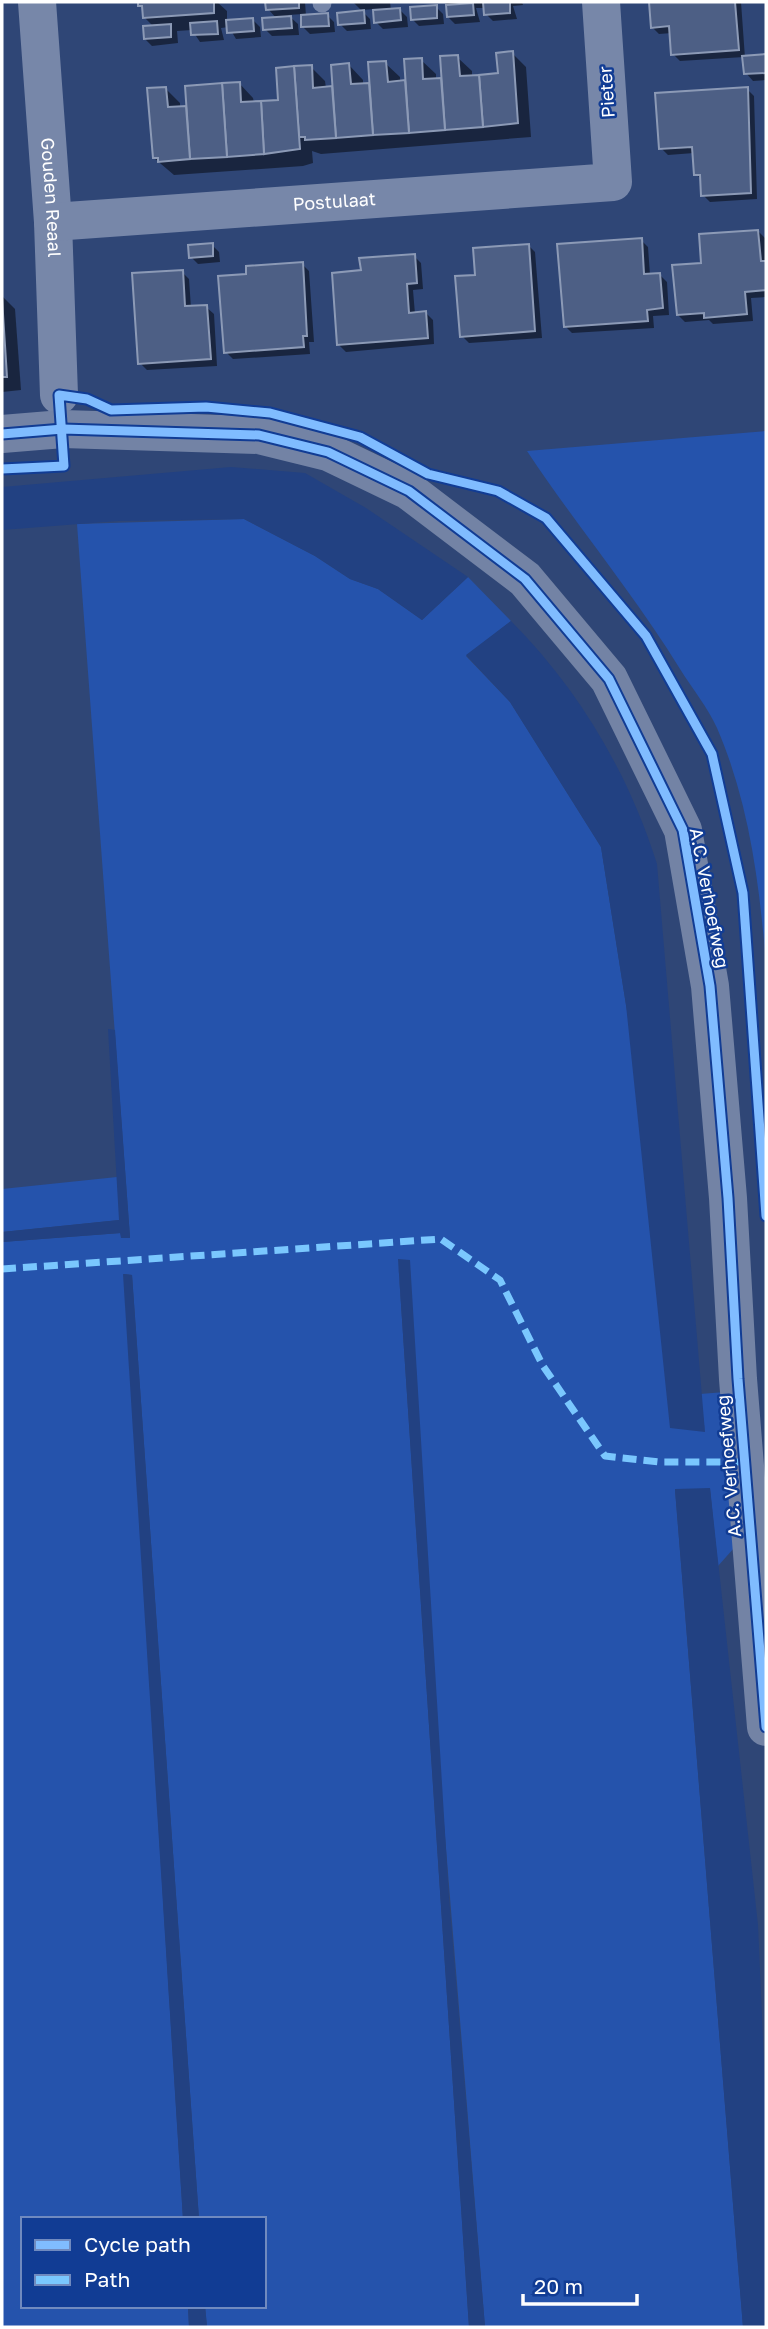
<svg xmlns="http://www.w3.org/2000/svg" width="768" height="2329" viewBox="0 0 768 2329" font-family="'Golos Text',sans-serif">
  <rect width="100%" height="100%" fill="#2f4676"/>
  <!-- green -->
  <g fill="#2553ac">
    <path d="M766,431V962C759,882 749,802 717,728C708,708 692,688 680,669C634,594 576,525 527,451Z"/>
    <path d="M244,519L315,556L350,579L378,589L422,620L468,577L511,621L466,656L510,702L601,847L626,1005L705,1432L700,1394L725,1392L734,1548L718,1566L710,1489L675,1490L743,2327H485L398,1259L469,2327H207L205,2306H264V2219H199L132,1275L124,1274L183,2219H23V2306H188L189,2327H2V1242L121,1233V1238L130,1237L77,524Z"/>
    <path d="M117,1177L120,1220L2,1232V1189Z"/>
  </g>
  <!-- water -->
  <g fill="#224182">
    <path d="M231,467L305,473L366,508L468,577L422,620L378,589L350,579L315,556L244,519L118,521L2,530V487Z"/>
    <path d="M511,621C578,688 629,774 657,864L705,1432L670,1428L626,1005L601,847L510,702L466,655Z"/>
    <path d="M108,1029L115,1030L130,1238H121L120,1233L2,1242V1232L119,1220Z"/>
    <path d="M398,1259L410,1260L449,1898L485,2327H469Z"/>
    <path d="M123,1274L132,1275L199,2219H183Z"/>
    <path d="M710,1488L758,1925L766,2109V2327H743L675,1489Z"/>
    <path d="M188,2306H205L207,2327H189Z"/>
  </g>
  <!-- shadow -->
  <g fill="#0007">
    <path d="M140,2H217L227,11V22L253,20L260,27L261,37L236,39L229,27L221,28L224,40L200,42L192,30L177,31L178,43L152,46L145,39L154,27L145,18Z"/>
    <path d="M267,2H305L306,16L327,15L334,22L335,32L310,34L303,27V14L288,15L298,24L299,35L272,36L265,29L277,19L268,9Z"/>
    <path d="M353,2H390L391,11L400,10L407,17L408,27L383,29L376,22L375,9L361,10L370,19L371,29L347,31L340,24L363,12Z"/>
    <path d="M445,2H522L523,5L513,6L517,19L493,21L486,14L485,8H476L480,22L455,24L448,17L450,7Z"/>
    <path d="M651,2H741L745,58L766,56V80L753,81L746,73L744,57L680,61L673,54L672,33L659,34L652,27Z"/>
    <path d="M436,7L443,14L444,24L419,26L412,19Z"/>
    <path d="M512,53L526,67L531,137L321,154L312,151L313,163L303,166L174,175L154,158L165,88L180,103V108L188,107L239,83L253,98L254,103L280,101L311,67L325,81L326,88H334L349,65L363,80V85L371,84L385,63L400,77V82H407L421,60L436,74V80L443,79L457,57L472,71V77L500,75Z"/>
    <path d="M747,89L754,96L757,199L710,202L703,195L702,180L696,174L694,153L668,155L661,148Z"/>
    <path d="M758,231L765,238L766,297L751,298L753,321L713,324L709,320L685,322L678,315Z"/>
    <path d="M641,240L648,247L650,275H660L667,282L669,315L653,316L654,328L572,333L565,326Z"/>
    <path d="M212,245L219,252L220,262L198,264L191,257Z"/>
    <path d="M528,245L535,252L542,338L469,343L462,336L477,276Z"/>
    <path d="M414,256L421,263L423,289L413,290L415,314L426,313L433,320L434,344L346,352L339,345Z"/>
    <path d="M302,264L309,271L314,342H309L310,354L233,359L226,352L248,276Z"/>
    <path d="M182,272L189,279L191,308L206,307L214,314L217,366L147,370L140,363Z"/>
    <path d="M2,296L15,309L21,390L2,392Z"/>
  </g>
  <!-- building -->
  <g fill="#4d5f85" stroke="#8c9ab6" stroke-width="2">
    <path d="M138,2H214V13L143,18L142,6H138Z"/>
    <path d="M265,2H299V8L266,10Z"/>
    <path d="M483,2H510V13L484,15Z"/>
    <path d="M649,2H735L739,50L671,55L669,26L651,28Z"/>
    <path d="M473,3L474,15L447,17L446,5Z"/>
    <path d="M437,5V18L411,20L410,7Z"/>
    <path d="M400,8L401,20L374,23L373,10Z"/>
    <path d="M364,10L365,23L338,25L337,13Z"/>
    <path d="M328,13L329,26L301,27V15Z"/>
    <path d="M291,16L292,28L263,30L262,18Z"/>
    <path d="M253,18L254,31L227,33L226,20Z"/>
    <path d="M217,21L218,34L191,35L190,23Z"/>
    <path d="M171,24V37L144,39L143,26Z"/>
    <path d="M513,51L518,123L483,127L479,75L498,73L496,53Z"/>
    <path d="M766,54V73L744,74L742,56Z"/>
    <path d="M458,55L460,76L479,75L483,127L445,130L440,56Z"/>
    <path d="M422,58L423,79L441,78L445,130L409,133L404,59Z"/>
    <path d="M386,61L388,82L405,80L409,133L373,135L368,62Z"/>
    <path d="M349,63L351,84L369,83L373,135L336,138L331,65Z"/>
    <path d="M312,65L313,88L332,86L336,138L305,140V137H299L294,66Z"/>
    <path d="M294,66L300,149L264,154L261,101L278,100L276,68Z"/>
    <path d="M240,82L241,102L261,101L264,154L227,157L222,83Z"/>
    <path d="M222,83L227,157L190,159L185,86Z"/>
    <path d="M166,87L168,107L186,106L190,159L158,162V158H153L147,88Z"/>
    <path d="M748,87L751,193L701,196L700,175H694L692,147L659,149L655,93Z"/>
    <path d="M758,230L761,261H766V290L745,292L747,314L704,318V313L677,315L672,265L701,263L699,234Z"/>
    <path d="M642,238L644,274L660,273L663,308L647,310L648,321L564,327L557,244Z"/>
    <path d="M213,243V256L189,258L188,245Z"/>
    <path d="M529,244L535,331L460,337L455,276L475,275L473,248Z"/>
    <path d="M415,254L417,283L407,284L409,313L426,311L428,338L337,345L332,273L361,270L359,258Z"/>
    <path d="M303,262L307,336H303L304,347L224,353L218,276L246,274V266Z"/>
    <path d="M183,270L185,306L207,305L211,359L138,364L132,273Z"/>
    <path d="M2,298L7,377H2Z"/>
  </g>
  <g fill="none" stroke-linecap="round" stroke-linejoin="round">
    <!-- lane -->
    <path stroke="#7787a9" stroke-width="19" d="M322,2V3"/>
    <!-- street -->
    <g stroke="#7787a9" stroke-width="38">
      <path id="s1" d="M37,2L53,222L59,395"/>
      <path id="s2" d="M53,222L613,182L601,2"/>
    </g>
    <!-- secondary -->
    <path stroke="#7383a5" stroke-width="38" d="M2,434L63,429L259,435L328,452L409,491L525,579L609,679L683,830L710,986L728,1198L738,1379L766,1727"/>
    <!-- quiet -->
    <path stroke="#7ac7fe" stroke-width="7" stroke-dasharray="14 7" stroke-linecap="butt" d="M2,1269L441,1239L500,1280L543,1366L605,1456L660,1462H745"/>
    <defs>
      <g id="cycleway">
        <path d="M2,434L63,429L259,435L328,452L409,491L525,579L609,679L683,830L710,986L728,1198L738,1379L766,1727"/>
        <path d="M2,469L64,466L59,395L87,399L111,410L206,407L270,413L360,437L428,474L498,491L546,518L646,636L712,754L743,893L766,1216"/>
      </g>
    </defs>
    <!-- cycleway casing -->
    <use href="#cycleway" stroke="#113c94" stroke-width="13"/>
    <!-- cycleway -->
    <use href="#cycleway" stroke="#80bcff" stroke-width="9"/>
  </g>
  <g text-anchor="middle" stroke-width="5" stroke-linejoin="round" paint-order="stroke">
    <!-- street labels -->
    <g font-size="18" fill="#fff" stroke="#113c94">
      <text transform="translate(607 92) rotate(-94)" y="6">Pieter</text>
      <text dy="6" stroke="none"><textPath href="#s1" startOffset="196">Gouden Reaal</textPath></text>
      <text dy="6" stroke="none"><textPath href="#s2" startOffset="282">Postulaat</textPath></text>
      <text transform="translate(709 898) rotate(79)" y="6">A.C. Verhoefweg</text>
      <text transform="translate(729 1466) rotate(-95)" y="6">A.C. Verhoefweg</text>
    </g>
  </g>
  <!-- border -->
  <rect width="768" height="2329" fill="none" stroke="#ffffff" stroke-width="7"/>
  <!-- legend -->
  <rect x="21" y="2217" width="245" height="91" fill="#113c94" stroke="#708abf" stroke-width="2"/>
  <rect x="35" y="2240" width="35" height="10" fill="#80bcff" stroke="#708abf" stroke-width="2"/>
  <text x="84" y="2252" font-size="21" fill="#ffffff">Cycle path</text>
  <rect x="35" y="2275" width="35" height="10" fill="#7ac7fe" stroke="#708abf" stroke-width="2"/>
  <text x="84" y="2287" font-size="21" fill="#ffffff">Path</text>
  <!-- scale -->
  <path d="M523 2294v10h114v-10" fill="none" stroke="#ffffff" stroke-width="3.5"/>
  <text x="534" y="2294" font-size="21" fill="#ffffff" stroke="#113c94" stroke-width="5" paint-order="stroke">20 m</text>
</svg>
